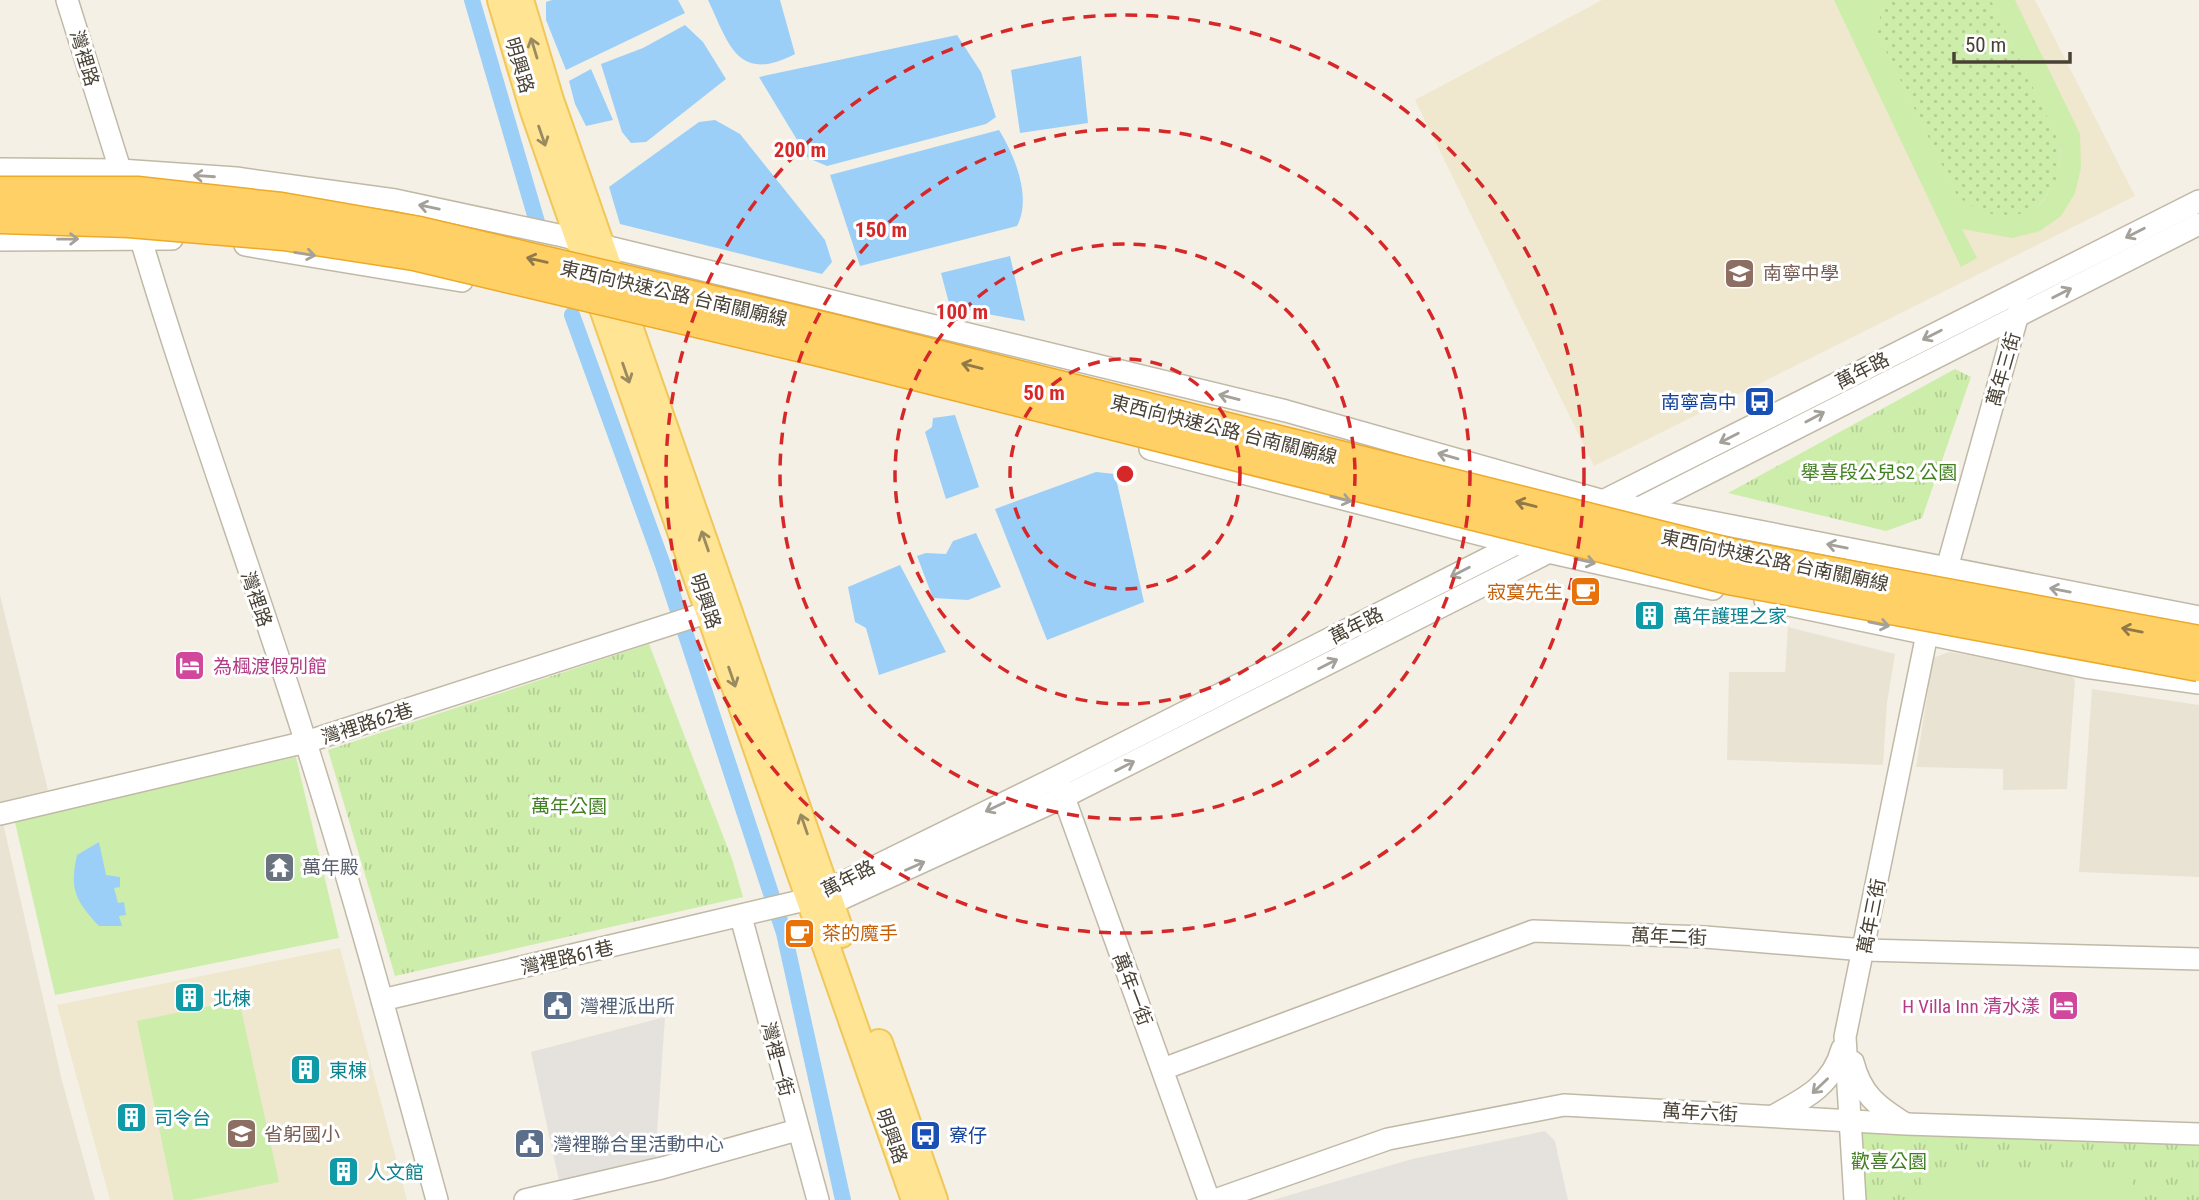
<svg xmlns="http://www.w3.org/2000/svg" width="2199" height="1200" viewBox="0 0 2199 1200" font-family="'Roboto Condensed','Noto Sans TC',sans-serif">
  <defs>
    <pattern id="grass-dots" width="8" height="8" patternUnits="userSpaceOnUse" patternTransform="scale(1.75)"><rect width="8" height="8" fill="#cdedaa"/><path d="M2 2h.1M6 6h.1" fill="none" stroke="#b2cc93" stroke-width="1.8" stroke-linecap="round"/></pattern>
    <pattern id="park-tufts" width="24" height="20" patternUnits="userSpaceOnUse" patternTransform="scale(1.75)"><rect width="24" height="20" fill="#cdedaa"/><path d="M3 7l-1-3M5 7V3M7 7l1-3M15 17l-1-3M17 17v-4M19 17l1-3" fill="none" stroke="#b2cc93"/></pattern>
  </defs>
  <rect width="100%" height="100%" fill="#f4f0e5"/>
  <!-- residential -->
  <g fill="#e9e3d3">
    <path d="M0,595L48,790L0,802Z"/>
    <path d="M1788,627L1895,654L1887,703L1883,765L1727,760L1729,672H1785Z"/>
    <path d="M1949,652L2067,671L2075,680L2067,789L2003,790V769L1916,767L1933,658Z"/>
    <path d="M2092,689L2199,705V877L2079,872Z"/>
    <path d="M0,810L62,1081L95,1200H0Z"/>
  </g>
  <!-- education -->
  <g fill="#efe7ce">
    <path d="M1602,0H2035L2135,196L1594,466L1415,100Z"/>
    <path d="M340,948L407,1200H110L57,1005Z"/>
  </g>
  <!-- grass -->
  <path fill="url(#grass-dots)" d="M1883,0H1991L2061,145L2058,180L2035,210L2019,215H1988L1971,208L1956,194L1877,33Z"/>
  <!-- park -->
  <g fill="url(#park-tufts)">
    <path d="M1955,369L1971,377L1922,518L1886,531L1728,493Z"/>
    <path d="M649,644L732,859L743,897L395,976L328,750Z"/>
    <path d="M1850,1121L2199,1134V1200H1851Z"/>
  </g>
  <!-- garden -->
  <g fill="#cdedaa">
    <path d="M1834,0H1883L1877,33L1956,194C1979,216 2004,220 2035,210C2056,187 2060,176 2061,145L1991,0H2015L2080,134L2081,168L2075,193L2061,216L2040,231L2012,238L1962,229L1977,258L1961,267Z"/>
    <path d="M296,757L339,938L55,995L14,818Z"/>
    <path d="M239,1000L279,1182L191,1200H174L137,1021Z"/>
    <rect x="1923" y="1176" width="210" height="24"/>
  </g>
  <!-- parking -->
  <g fill="#e5e2de">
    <path d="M665,1017L655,1162L561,1190L531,1052Z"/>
    <path d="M1545,1131L1555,1141L1568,1200H1273L1412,1159Z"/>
  </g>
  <!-- water -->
  <g fill="#9bcff8">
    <path d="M552,0H678L685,13L566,70L546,20V2Z"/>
    <path d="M708,0H780L795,54C737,84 729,44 708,0Z"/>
    <path d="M685,25L703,42L726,79L646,142L631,143L622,132L601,64L643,48Z"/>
    <path d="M957,35L981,72L996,117L986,124L827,166L808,158L759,77Z"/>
    <path d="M1081,56L1088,123L1020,133L1011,70Z"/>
    <path d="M591,69L613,120L586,126L575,104L569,81Z"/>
    <path d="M715,120L740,134L825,240L832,262L822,274L620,224L609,187L699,122Z"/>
    <path d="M999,130C1015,156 1032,198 1017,226L860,266L830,175Z"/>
    <path d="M1010,256L1025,321L950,307L941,273Z"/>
    <path d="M955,415L979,487L946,499L925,432L932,427L933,418Z"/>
    <path d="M1096,472L1115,474L1144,602L1047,640L995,509Z"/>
    <path d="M976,533L1001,587L968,600L933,598L917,556L926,553L946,554L953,541Z"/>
    <path d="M900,565L946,652L879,675L866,628L855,622L848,587Z"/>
    <path d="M99,842L106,875L120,877V887L114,888L118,903L124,902L126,915L119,916L122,926H99C76,901 69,890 77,855Z"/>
  </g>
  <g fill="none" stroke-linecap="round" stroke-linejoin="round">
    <!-- canal -->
    <g stroke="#9bcff8" stroke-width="16">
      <path d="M472,0L537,222"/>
      <path d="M572,315L663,565L784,933L843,1200"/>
    </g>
    <defs>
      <g id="minor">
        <path d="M67,0L124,182"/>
        <path d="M0,169L120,170L236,178L395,200L563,236L1286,411L1604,501L2199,617"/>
        <path d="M137,226C188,400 252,570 306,743C354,894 395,1047 437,1200"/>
        <path d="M0,240L172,239"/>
        <path d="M245,245L462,281"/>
        <path d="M1150,449L1548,552L1713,589"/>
        <path d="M1601,502L2199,201"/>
        <path d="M1639,508L2199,224"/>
        <path d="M1947,568L2020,307"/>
        <path d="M1765,600L2085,667L2199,683"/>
        <path d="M1060,786L1209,1200"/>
        <path d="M0,814L306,742L724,607"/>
        <path d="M818,901L830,904L1064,797L1553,550"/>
        <path d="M741,917L818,1200"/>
        <path d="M382,1000L809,899L1057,777L1522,541"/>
        <path d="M1853,1062C1861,1094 1877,1106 1904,1123"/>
        <path d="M1163,1069L1533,931L1705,937L1865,950L2199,959"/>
        <path d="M1773,1116C1804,1099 1832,1086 1842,1049"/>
        <path d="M525,1200L662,1168L797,1130"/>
        <path d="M1215,1200L1388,1139L1564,1105L1906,1124L2199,1134"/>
        <path d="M1855,1200L1845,1037L1927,634"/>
      </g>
      <g id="major">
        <path d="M501,0L534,111L915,1200"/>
        <path d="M520,0L550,100L841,934"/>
        <path d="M879,1043L934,1200"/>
      </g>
    </defs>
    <!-- minor casing -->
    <use href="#minor" stroke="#c1b9a7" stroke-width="24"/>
    <!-- major casing -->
    <use href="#major" stroke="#f0c758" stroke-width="30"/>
    <!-- minor -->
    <use href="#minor" stroke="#fff" stroke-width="21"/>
    <!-- major -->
    <use href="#major" stroke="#ffe494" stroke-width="26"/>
    <defs>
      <g id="highway-bridge">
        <path d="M0,193H137L281,209L419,233L835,331L1731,555L2199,642"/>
        <path d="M0,217L129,221L284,234L414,254L828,352L1729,578L2199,665"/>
      </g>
    </defs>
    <!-- highway-bridge casing -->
    <use href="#highway-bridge" stroke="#eeaa26" stroke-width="35" stroke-linecap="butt"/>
    <!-- highway-bridge -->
    <use href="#highway-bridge" stroke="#ffd066" stroke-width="32"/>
  </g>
  <!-- one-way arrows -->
  <defs><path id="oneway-shaft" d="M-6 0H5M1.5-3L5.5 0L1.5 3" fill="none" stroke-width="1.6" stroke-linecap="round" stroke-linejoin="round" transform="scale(1.75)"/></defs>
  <g stroke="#9a8a5f">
    <use href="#oneway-shaft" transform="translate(534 48) rotate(-107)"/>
    <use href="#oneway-shaft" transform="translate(542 136) rotate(71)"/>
    <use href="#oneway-shaft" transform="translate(626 373) rotate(71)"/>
    <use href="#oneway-shaft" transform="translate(705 541) rotate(-109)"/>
    <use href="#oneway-shaft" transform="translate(732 677) rotate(71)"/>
    <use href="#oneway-shaft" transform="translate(804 824) rotate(-109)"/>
  </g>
  <g stroke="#a4a09a">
    <use href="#oneway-shaft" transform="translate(204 176) rotate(-176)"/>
    <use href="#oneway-shaft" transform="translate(429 207) rotate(-168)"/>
    <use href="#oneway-shaft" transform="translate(2135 233) rotate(153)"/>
    <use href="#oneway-shaft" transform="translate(68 239) rotate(-1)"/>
    <use href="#oneway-shaft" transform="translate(305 254) rotate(9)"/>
    <use href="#oneway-shaft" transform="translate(2062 293) rotate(-27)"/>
    <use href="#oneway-shaft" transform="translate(1932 335) rotate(153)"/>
    <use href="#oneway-shaft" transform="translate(1229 397) rotate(-166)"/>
    <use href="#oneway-shaft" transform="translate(1815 417) rotate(-28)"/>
    <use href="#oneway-shaft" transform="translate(1729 438) rotate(153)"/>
    <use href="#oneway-shaft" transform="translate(1448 456) rotate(-164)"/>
    <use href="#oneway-shaft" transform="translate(1341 499) rotate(14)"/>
    <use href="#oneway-shaft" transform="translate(1837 546) rotate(-169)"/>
    <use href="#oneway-shaft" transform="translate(1585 561) rotate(13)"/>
    <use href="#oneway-shaft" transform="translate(1460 572) rotate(153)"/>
    <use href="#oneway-shaft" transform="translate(2060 590) rotate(-169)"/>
    <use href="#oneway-shaft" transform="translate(1879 624) rotate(12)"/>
    <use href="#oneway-shaft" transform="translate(1328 664) rotate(-27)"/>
    <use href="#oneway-shaft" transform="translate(1125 766) rotate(-27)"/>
    <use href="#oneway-shaft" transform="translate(995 807) rotate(154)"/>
    <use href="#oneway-shaft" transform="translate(915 866) rotate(-24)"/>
    <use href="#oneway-shaft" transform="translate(1820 1086) rotate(136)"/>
  </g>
  <g stroke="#917a48">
    <use href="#oneway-shaft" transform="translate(537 260) rotate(-167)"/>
    <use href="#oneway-shaft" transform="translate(972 366) rotate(-166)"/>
    <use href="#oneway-shaft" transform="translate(1526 504) rotate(-166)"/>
    <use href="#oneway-shaft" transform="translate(2132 630) rotate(-169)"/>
  </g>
  <!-- distance rings -->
  <g fill="none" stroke="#d62828" stroke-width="3.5" stroke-dasharray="12 9">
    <circle cx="1125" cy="474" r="115"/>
    <circle cx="1125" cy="474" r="230"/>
    <circle cx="1125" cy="474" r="345"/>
    <circle cx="1125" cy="474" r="459"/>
  </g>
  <!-- icons -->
  <defs>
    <symbol id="school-square" viewBox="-11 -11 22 22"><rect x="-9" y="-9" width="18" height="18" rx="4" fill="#8d6e63" stroke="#fff"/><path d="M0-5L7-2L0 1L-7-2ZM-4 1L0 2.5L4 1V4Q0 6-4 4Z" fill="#fff"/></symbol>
    <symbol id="bus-square" viewBox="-11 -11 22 22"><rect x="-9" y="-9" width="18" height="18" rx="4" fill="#1a4fb4" stroke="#fff"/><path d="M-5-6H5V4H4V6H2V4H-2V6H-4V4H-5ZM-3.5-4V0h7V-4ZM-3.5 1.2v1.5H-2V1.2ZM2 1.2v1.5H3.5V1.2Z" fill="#fff"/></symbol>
    <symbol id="cafe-square" viewBox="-11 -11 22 22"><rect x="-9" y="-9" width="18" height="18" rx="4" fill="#e8710a" stroke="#fff"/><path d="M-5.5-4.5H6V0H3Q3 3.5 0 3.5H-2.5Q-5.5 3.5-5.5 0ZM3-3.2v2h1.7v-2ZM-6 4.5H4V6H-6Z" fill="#fff"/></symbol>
    <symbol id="building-square" viewBox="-11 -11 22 22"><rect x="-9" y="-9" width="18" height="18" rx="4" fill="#0f9aa8" stroke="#fff"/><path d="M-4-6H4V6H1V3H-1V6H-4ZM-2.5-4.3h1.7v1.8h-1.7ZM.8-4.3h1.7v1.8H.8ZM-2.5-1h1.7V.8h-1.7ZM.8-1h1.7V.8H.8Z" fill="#fff"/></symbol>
    <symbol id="hotel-square" viewBox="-11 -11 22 22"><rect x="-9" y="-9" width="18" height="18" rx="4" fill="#d1479c" stroke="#fff"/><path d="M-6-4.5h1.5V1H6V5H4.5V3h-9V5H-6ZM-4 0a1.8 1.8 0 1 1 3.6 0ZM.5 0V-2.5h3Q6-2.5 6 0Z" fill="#fff"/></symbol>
    <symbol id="temple-square" viewBox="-11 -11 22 22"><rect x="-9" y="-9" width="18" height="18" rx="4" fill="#6b7280" stroke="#fff"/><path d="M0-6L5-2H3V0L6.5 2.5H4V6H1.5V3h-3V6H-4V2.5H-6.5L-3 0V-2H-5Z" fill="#fff"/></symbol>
    <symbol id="civic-square" viewBox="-11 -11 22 22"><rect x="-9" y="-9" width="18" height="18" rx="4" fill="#5c6f8a" stroke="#fff"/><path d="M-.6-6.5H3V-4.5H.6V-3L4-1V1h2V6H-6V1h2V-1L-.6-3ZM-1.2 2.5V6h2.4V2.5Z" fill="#fff"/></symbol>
  </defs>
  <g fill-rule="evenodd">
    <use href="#school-square" x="1722" y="256" width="35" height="35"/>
    <use href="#bus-square" x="1742" y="384" width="35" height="35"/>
    <use href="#cafe-square" x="1568" y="574" width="35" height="35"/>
    <use href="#building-square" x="1632" y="598" width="35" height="35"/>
    <use href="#hotel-square" x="172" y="648" width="35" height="35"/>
    <use href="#temple-square" x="262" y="850" width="35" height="35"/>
    <use href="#cafe-square" x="782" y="916" width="35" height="35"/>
    <use href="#building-square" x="172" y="980" width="35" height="35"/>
    <use href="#civic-square" x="540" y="988" width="35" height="35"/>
    <use href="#hotel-square" x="2046" y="988" width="35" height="35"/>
    <use href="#building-square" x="288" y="1052" width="35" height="35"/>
    <use href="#building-square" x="114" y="1100" width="35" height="35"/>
    <use href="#school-square" x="224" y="1116" width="35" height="35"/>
    <use href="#bus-square" x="908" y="1118" width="35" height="35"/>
    <use href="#civic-square" x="512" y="1126" width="35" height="35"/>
    <use href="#building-square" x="326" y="1154" width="35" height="35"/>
  </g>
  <g text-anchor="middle" stroke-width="6" stroke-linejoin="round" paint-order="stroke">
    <!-- street labels -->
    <g font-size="19" fill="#484134" stroke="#fff">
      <text transform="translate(85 58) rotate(73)" y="7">灣裡路</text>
      <text transform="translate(520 65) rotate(73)" y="7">明興路</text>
      <text transform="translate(674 293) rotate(13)" y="7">東西向快速公路 台南關廟線</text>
      <text transform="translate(2003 369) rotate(-74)" y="7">萬年三街</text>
      <text transform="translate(1862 370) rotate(-27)" y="7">萬年路</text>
      <text transform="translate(1224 429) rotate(14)" y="7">東西向快速公路 台南關廟線</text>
      <text transform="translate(1775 560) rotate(12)" y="7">東西向快速公路 台南關廟線</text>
      <text transform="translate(257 599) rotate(71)" y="7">灣裡路</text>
      <text transform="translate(706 601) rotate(71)" y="7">明興路</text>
      <text transform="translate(1356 625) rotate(-27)" y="7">萬年路</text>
      <text transform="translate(367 723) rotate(-18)" y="7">灣裡路62巷</text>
      <text transform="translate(848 878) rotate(-27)" y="7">萬年路</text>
      <text transform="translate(1871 916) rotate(-79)" y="7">萬年三街</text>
      <text transform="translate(1669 936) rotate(2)" y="7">萬年二街</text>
      <text transform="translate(567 957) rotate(-13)" y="7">灣裡路61巷</text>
      <text transform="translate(1133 989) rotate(69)" y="7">萬年一街</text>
      <text transform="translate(778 1059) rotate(75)" y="7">灣裡一街</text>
      <text transform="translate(1700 1112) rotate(3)" y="7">萬年六街</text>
      <text transform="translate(892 1136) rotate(70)" y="7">明興路</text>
    </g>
    <!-- education labels -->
    <g font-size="19" fill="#785e54" stroke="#fff" text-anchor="start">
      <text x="1763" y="280">南寧中學</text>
      <text x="264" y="1141">省躬國小</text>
    </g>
    <!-- transit labels -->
    <g font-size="19" fill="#164399" stroke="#fff" text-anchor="end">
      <text x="1737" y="409">南寧高中</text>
      <text x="949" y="1142" text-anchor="start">寮仔</text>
    </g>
    <!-- park labels -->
    <g font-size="19" fill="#428021" stroke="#fff">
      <text x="1879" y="479">舉喜段公兒S2 公園</text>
      <text x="569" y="813">萬年公園</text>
      <text x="1889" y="1168">歡喜公園</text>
    </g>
    <!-- food labels -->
    <g font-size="19" fill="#c56008" stroke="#fff" text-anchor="end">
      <text x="1563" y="599">寂寞先生</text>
      <text x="822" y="940" text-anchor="start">茶的魔手</text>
    </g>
    <!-- culture labels -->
    <g font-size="19" fill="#0d838f" stroke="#fff" text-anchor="start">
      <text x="1673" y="623">萬年護理之家</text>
      <text x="213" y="1005">北棟</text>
      <text x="329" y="1077">東棟</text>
      <text x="154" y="1125">司令台</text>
      <text x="367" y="1179">人文館</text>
    </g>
    <!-- hotel labels -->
    <g font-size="19" fill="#b23c85" stroke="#fff" text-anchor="start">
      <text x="213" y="673">為楓渡假別館</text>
      <text x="2040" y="1013" text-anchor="end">H Villa Inn 清水漾</text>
    </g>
    <!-- worship labels -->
    <g font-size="19" fill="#5b616d" stroke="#fff" text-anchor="start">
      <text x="302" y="874">萬年殿</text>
    </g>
    <!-- service labels -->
    <g font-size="19" fill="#4e5e75" stroke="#fff" text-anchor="start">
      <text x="580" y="1013">灣裡派出所</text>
      <text x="553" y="1151">灣裡聯合里活動中心</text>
    </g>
  </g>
  <circle cx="1125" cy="474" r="10" fill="#d62828" stroke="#fff" stroke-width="3.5"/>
  <g font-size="21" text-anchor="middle" font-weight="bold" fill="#d62828" stroke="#fff" stroke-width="6" stroke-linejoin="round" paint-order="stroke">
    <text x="800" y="157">200 m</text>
    <text x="881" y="237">150 m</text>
    <text x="962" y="319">100 m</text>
    <text x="1044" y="400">50 m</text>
  </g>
  <!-- scale -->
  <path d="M1954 52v10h116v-10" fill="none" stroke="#484134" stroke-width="3.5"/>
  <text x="1965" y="52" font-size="21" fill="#484134" stroke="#ffffff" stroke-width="5" paint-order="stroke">50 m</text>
</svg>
